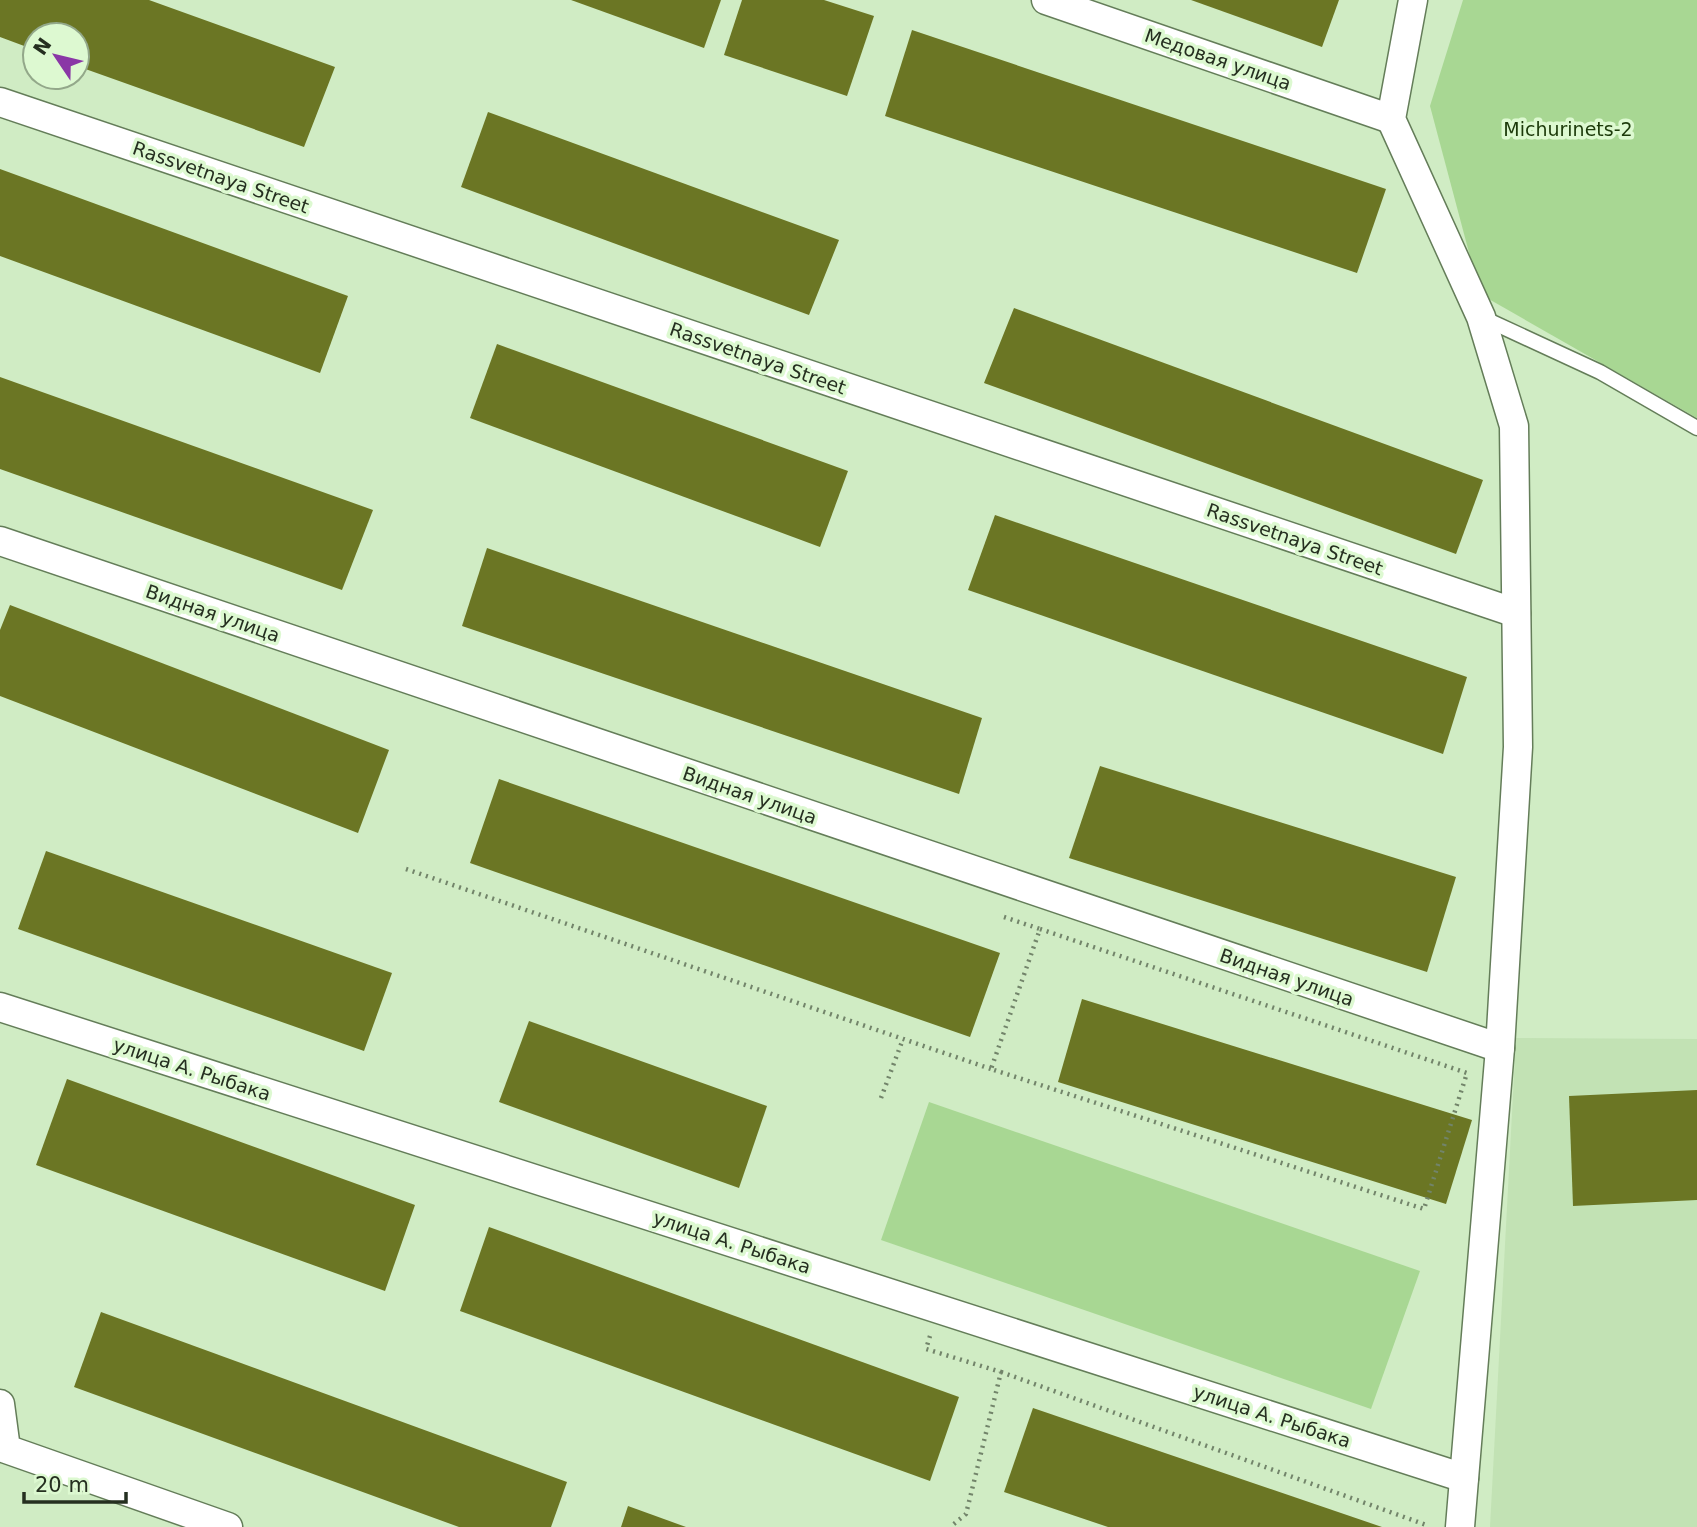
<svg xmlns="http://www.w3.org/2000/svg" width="1697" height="1527" viewBox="0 0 1697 1527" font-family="'DejaVu Sans',sans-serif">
  <rect width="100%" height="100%" fill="#d0ecc4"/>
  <!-- built -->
  <path fill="#c2e2b4" d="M1516,1038L1697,1039V1527H1490Z"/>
  <!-- green -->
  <g fill="#a8d793">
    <path d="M1463,0H1697V418L1480,294L1430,106Z"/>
    <path d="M929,1102L1420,1271L1371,1409L881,1240Z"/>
  </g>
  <!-- building -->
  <g fill="#6b7624">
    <path d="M0,0H149L335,67L304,147L77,66V35H35V50L0,37Z"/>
    <path d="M571,0H721L704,48Z"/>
    <path d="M742,0H824L874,16L847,96L724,55Z"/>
    <path d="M1191,0H1339L1322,47Z"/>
    <path d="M912,30L1386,189L1357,273L885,116Z"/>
    <path d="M488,112L839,240L809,315L461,187Z"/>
    <path d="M0,169L348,296L320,373L0,256Z"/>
    <path d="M1014,308L1483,480L1456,554L984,383Z"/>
    <path d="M497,344L848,471L820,547L470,418Z"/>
    <path d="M0,377L373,510L342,590L0,469Z"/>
    <path d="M995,515L1467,677L1443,754L968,590Z"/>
    <path d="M487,548L982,718L959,794L462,626Z"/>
    <path d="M10,605L389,750L358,833L0,696V630Z"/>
    <path d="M1100,766L1456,877L1427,972L1069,858Z"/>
    <path d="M499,779L1000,953L970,1037L470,863Z"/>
    <path d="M46,851L392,973L364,1051L18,929Z"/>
    <path d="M1082,999L1472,1120L1446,1204L1058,1082Z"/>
    <path d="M529,1021L767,1106L739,1188L499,1102Z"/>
    <path d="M67,1079L415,1205L385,1291L36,1165Z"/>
    <path d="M1697,1090V1200L1573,1206L1569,1096Z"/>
    <path d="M489,1227L959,1397L930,1481L460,1311Z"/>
    <path d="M101,1312L567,1482L551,1527H459L74,1387Z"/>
    <path d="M1033,1408L1382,1527H1108L1004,1492Z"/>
    <path d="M628,1506L686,1527H621Z"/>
  </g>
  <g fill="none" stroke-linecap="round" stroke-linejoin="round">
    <defs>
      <path id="lane" d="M1481,317L1600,372L1697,428"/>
      <g id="street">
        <path d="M1046,0L1391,119"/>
        <path d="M1413,0L1391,119L1481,317L1514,426L1518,747L1500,1048L1460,1527"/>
        <path d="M0,102L1516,613"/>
        <path d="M0,541L1500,1048"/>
        <path d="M0,1007L1464,1478"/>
        <path d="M0,1404L6,1449L228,1527"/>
      </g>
    </defs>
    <!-- lane casing -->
    <use href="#lane" stroke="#647d59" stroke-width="17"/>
    <!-- street casing -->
    <use href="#street" stroke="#647d59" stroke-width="31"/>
    <!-- path -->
    <g stroke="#72846a" stroke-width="4.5" stroke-dasharray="2 5" stroke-linecap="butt">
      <path d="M406,869L991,1069"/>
      <path d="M1004,917L1040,929"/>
      <path d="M1040,929L1467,1073L1424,1209L991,1069Z"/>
      <path d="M881,1098L903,1039"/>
      <path d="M930,1336L926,1349L1001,1372L966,1514L950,1527"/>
      <path d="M1001,1372L1429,1526"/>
    </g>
    <!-- lane -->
    <use href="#lane" stroke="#fff" stroke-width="14"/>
    <!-- street -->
    <use href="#street" stroke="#fff" stroke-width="28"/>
  </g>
  <g text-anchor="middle" stroke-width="7" stroke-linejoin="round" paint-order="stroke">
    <!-- street labels -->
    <g font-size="19" fill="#252f20" stroke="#ddf9d1">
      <text transform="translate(1218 59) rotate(19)" y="7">Медовая улица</text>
      <text transform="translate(221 177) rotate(19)" y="7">Rassvetnaya Street</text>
      <text transform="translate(758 358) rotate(19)" y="7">Rassvetnaya Street</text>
      <text transform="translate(1295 539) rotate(19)" y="7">Rassvetnaya Street</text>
      <text transform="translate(213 613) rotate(19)" y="7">Видная улица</text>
      <text transform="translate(750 795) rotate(19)" y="7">Видная улица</text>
      <text transform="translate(1287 977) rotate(19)" y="7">Видная улица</text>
      <text transform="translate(192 1069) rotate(18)" y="7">улица А. Рыбака</text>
      <text transform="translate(732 1242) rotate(18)" y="7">улица А. Рыбака</text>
      <text transform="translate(1272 1416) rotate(18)" y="7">улица А. Рыбака</text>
    </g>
    <!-- park labels -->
    <g font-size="19" fill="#1c3a0a" stroke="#ddf9d1">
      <text x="1568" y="136">Michurinets-2</text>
    </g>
  </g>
  <!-- north arrow -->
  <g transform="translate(56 56) rotate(305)"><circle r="33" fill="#ddf9d1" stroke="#93a88a" stroke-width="2"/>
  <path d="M0-5L12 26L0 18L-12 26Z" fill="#8a37a6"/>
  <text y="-10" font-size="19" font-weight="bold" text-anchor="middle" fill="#252f20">N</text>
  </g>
  <!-- scale -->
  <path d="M24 1492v10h102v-10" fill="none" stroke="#252f20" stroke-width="3.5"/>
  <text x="35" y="1492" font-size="21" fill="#252f20" stroke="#ddf9d1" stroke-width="5" paint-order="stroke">20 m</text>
</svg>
